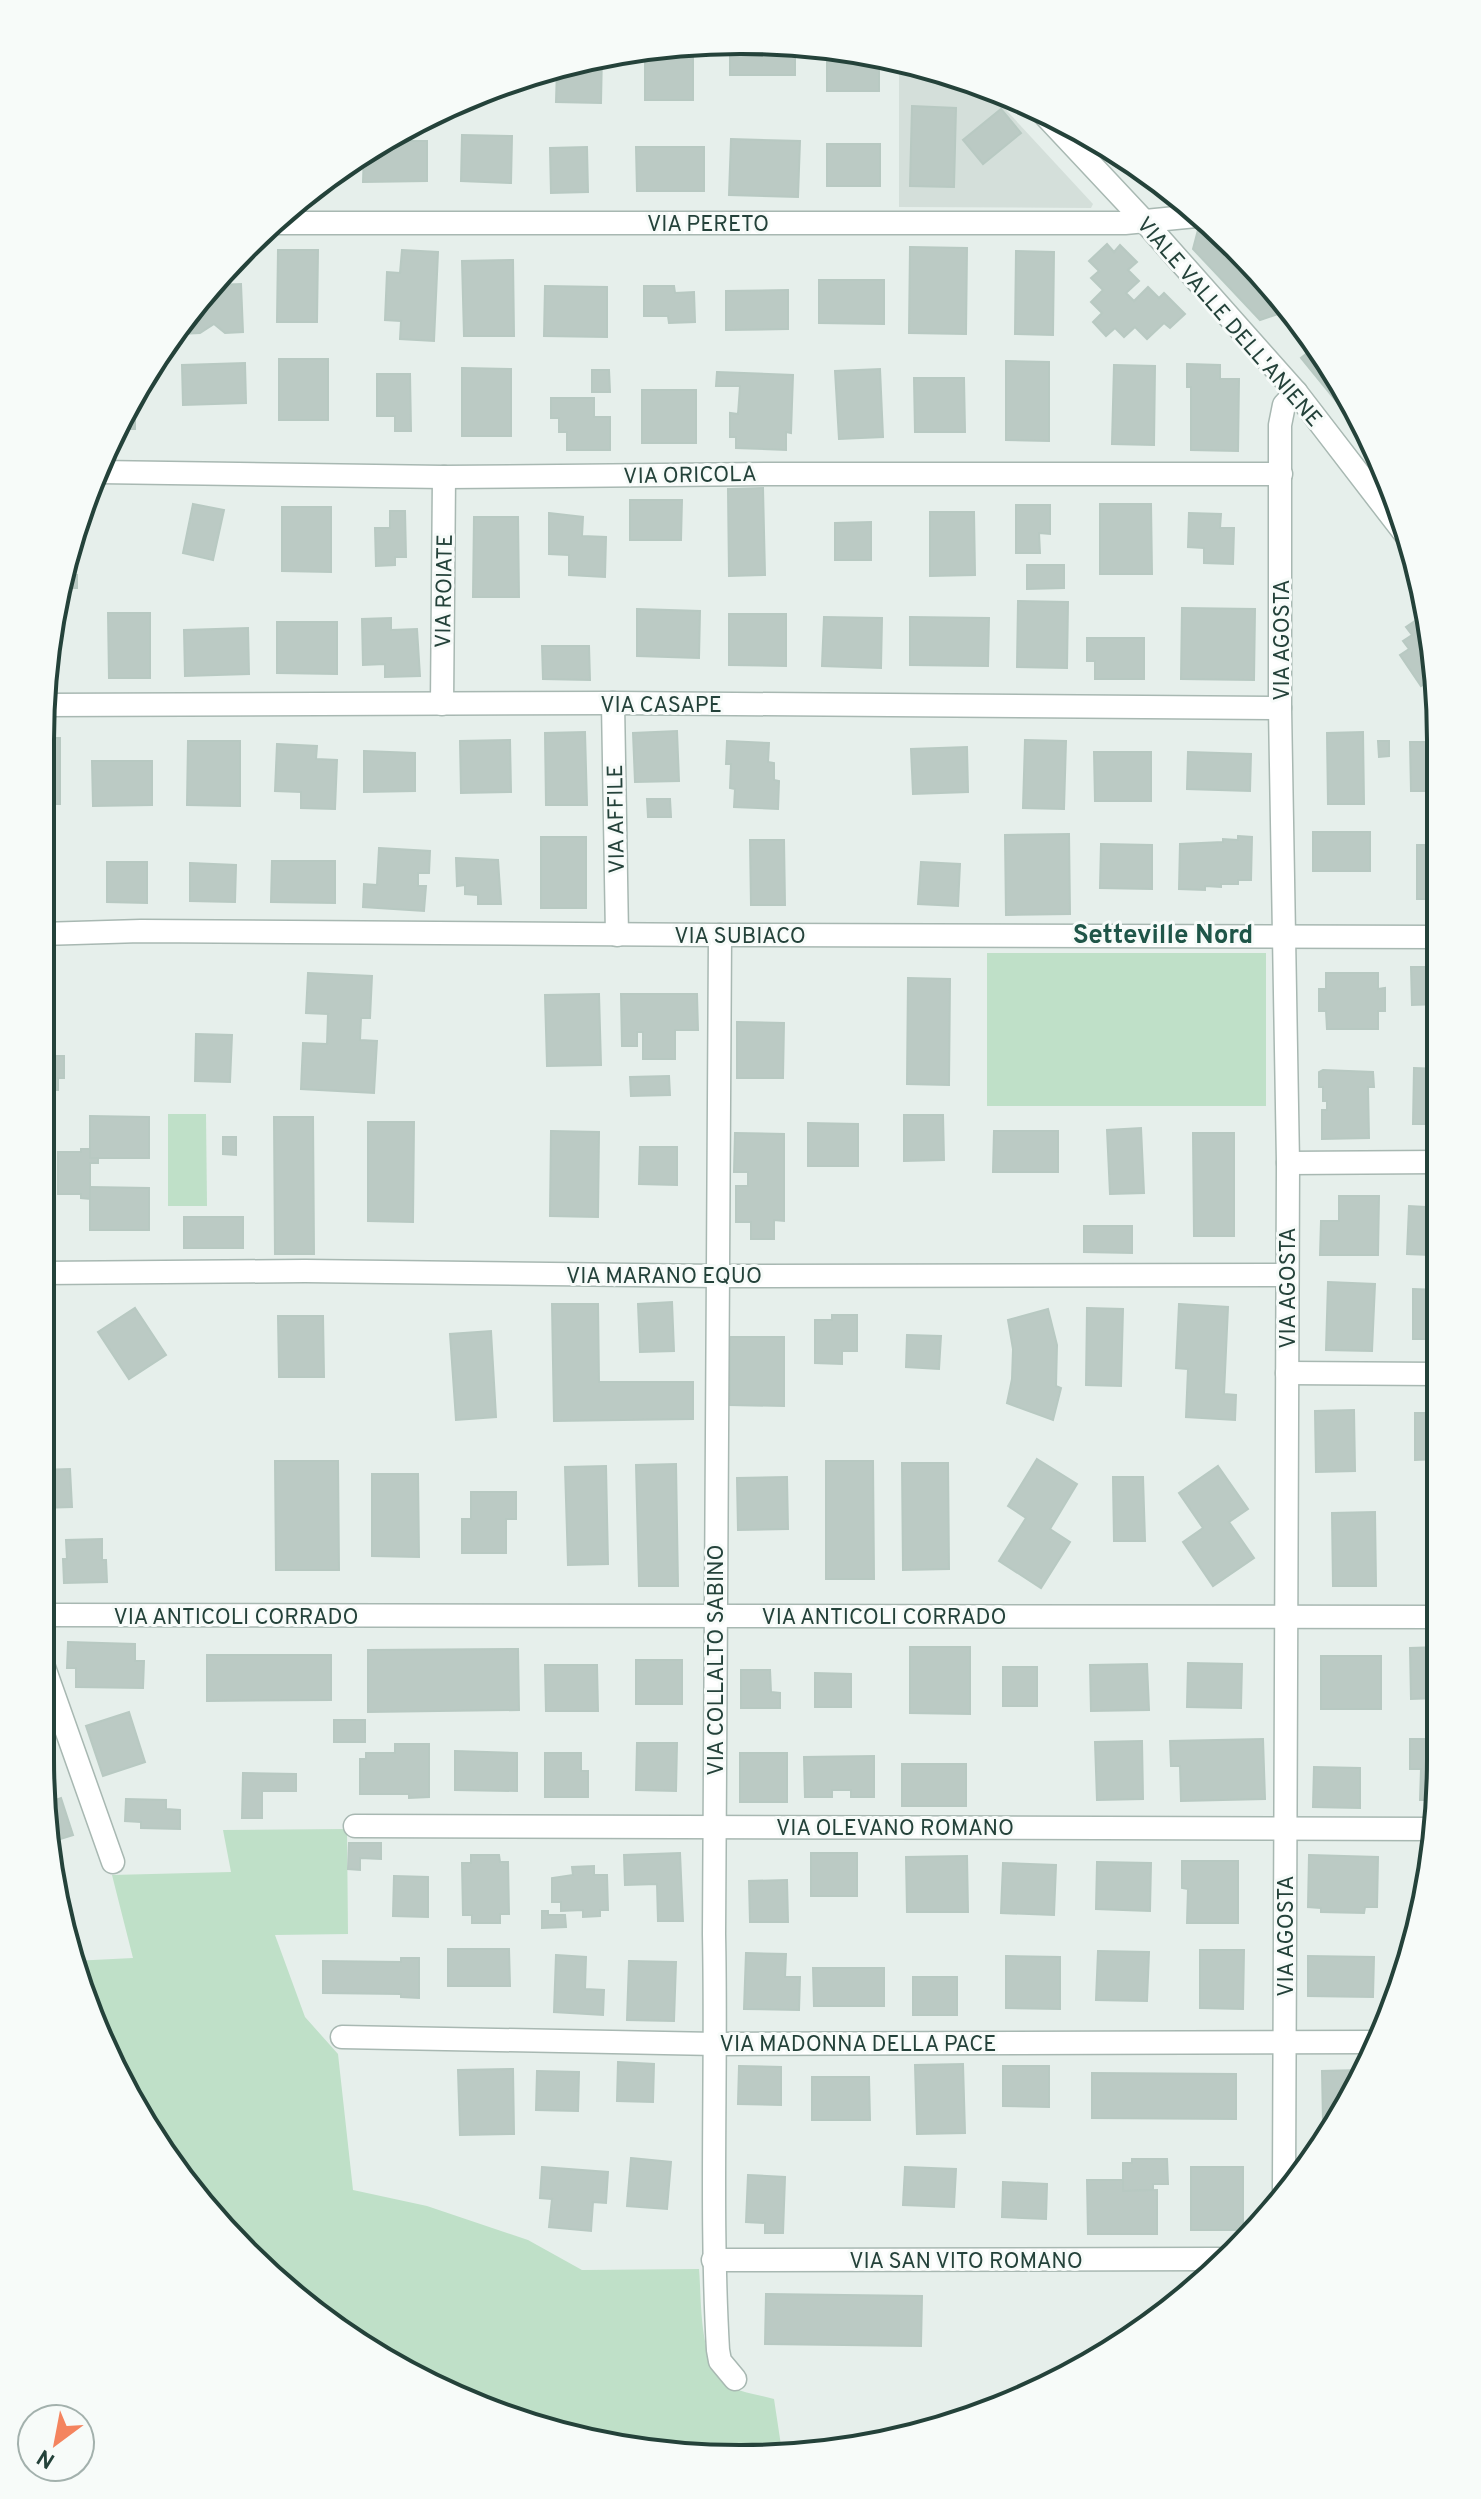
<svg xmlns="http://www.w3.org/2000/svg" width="1481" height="2499" viewBox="0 0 1481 2499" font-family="Overpass,sans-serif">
  <rect width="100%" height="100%" fill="#e6efeb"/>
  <!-- built -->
  <path fill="#d4dfda" d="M899,60L983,85L1093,204L1091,208L899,207Z"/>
  <!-- green -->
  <g fill="#bfe0c8">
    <rect x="987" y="953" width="279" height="153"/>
    <path d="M168,1114H206L207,1206H168Z"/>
    <path d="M347,1829L348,1934L275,1935L305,2017L338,2054L353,2190L427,2206L528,2240L582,2270L699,2269C702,2302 698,2370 731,2387C743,2393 760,2395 774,2399L782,2452L740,2459L516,2422L314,2315L184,2185L77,1983L73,1961L133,1958L112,1875L231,1872L223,1830Z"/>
  </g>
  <!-- building -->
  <g fill="#bbcac4" stroke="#b8c9c2" stroke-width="2">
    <path d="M730,41L795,45V75H730Z"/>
    <path d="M827,49L879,54V91H827Z"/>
    <rect x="645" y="50" width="48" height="50"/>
    <path d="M602,54L601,103L556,102L557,68Z"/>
    <path d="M912,106L956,108L954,187L910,186Z"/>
    <path d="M1001,109L1021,133L983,164L963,140Z"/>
    <path d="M462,135L512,136L511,183L461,181Z"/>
    <path d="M731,139L800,141L798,197L729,195Z"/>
    <path d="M383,141H427V181L363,182L364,152Z"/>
    <rect x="827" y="144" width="53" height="42"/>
    <path d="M587,147L588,192L551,193L550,148Z"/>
    <path d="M636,147H704V191H637Z"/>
    <path d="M1211,229L1267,278L1287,306V311L1260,320L1193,249L1198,230Z"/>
    <path d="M1107,244L1114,252L1120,245L1137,262L1128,270L1139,281L1126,293L1134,301L1148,287L1159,298L1164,293L1185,314L1170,328L1164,323L1147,339L1135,327L1124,337L1115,328L1106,336L1093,322L1102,313L1091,302L1103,290L1091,278L1099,271L1089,261Z"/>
    <path d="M910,247L967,248L966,334L909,333Z"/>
    <path d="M278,250H318L317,322H277Z"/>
    <path d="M402,250L438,252L434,341L400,339L401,321L385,320L387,272L400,273Z"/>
    <path d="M1016,251L1054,252L1053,335L1015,334Z"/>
    <path d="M513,260L514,336H464L462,261Z"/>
    <path d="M819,280H884V324L819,323Z"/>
    <path d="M241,284L243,332L225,333L214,324L200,333L180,334V325L213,285Z"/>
    <path d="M545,286L607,287V337L544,336Z"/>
    <path d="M644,286H674L675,293L694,292L695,322L669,323L668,316H644Z"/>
    <path d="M788,290V329L726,330V291Z"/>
    <path d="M1316,346L1347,391L1369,438L1367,439L1301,358Z"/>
    <rect x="279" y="359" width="49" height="61"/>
    <path d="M1006,361L1049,362V441L1006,440Z"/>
    <path d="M245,363L246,403L183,405L182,365Z"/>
    <path d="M1187,364L1220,365V379H1239L1238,451L1191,450V387H1187Z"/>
    <path d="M1114,365L1155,366L1154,445L1112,444Z"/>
    <path d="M462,368L511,369V436H462Z"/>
    <path d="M880,369L883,437L839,439L835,371Z"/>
    <path d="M592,370H609L610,392H592Z"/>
    <path d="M717,372L793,375L791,433L786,432V450L736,448V437H730V413L738,414L740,386H716Z"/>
    <path d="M377,374H410L411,431H395V416H377Z"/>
    <path d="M914,378H964L965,432H915Z"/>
    <rect x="642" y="390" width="54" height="53"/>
    <path d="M551,398H594V417H610V450H567V432H559V418H551Z"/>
    <path d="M135,399V429H120Z"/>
    <path d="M763,488L765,575L729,576L728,489Z"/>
    <path d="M630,500H682L681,540H630Z"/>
    <path d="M193,504L224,510L213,560L183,553Z"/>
    <path d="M1100,504H1151L1152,574H1100Z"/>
    <path d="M1016,505H1050V534L1039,533L1040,553H1016Z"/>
    <path d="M282,507H331V572L282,571Z"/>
    <path d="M390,511H405L406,557H395V565L376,566L375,528H390Z"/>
    <path d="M930,512H974L975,575L930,576Z"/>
    <path d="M549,513L583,517L582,536L606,537L605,577L569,575V555L549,554Z"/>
    <path d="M1189,513L1221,514L1220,528H1234L1233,564L1204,563V548L1188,547Z"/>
    <path d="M474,517H518L519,597H473Z"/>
    <path d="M871,522V560H835V523Z"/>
    <path d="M1027,565H1064V588L1027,589Z"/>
    <path d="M65,575H77V588H64Z"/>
    <path d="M1018,601L1068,602L1067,668L1017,667Z"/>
    <path d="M1182,608L1255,609L1254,680L1181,679Z"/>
    <path d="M637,609L700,611L699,658L637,656Z"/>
    <path d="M108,613H150V678H109Z"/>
    <path d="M729,614H786V666L729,665Z"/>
    <path d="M1424,615L1437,684L1434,686L1430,680L1421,686L1400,655L1409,649L1403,641L1412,635L1406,627Z"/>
    <path d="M824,617L882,618L881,668L822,666Z"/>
    <path d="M910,617L989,618L988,666L910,665Z"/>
    <path d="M391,618V630L417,629L420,676L385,677V664L363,665L362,619Z"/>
    <path d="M277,622H337V674L277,673Z"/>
    <path d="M248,628L249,674L185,676L184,630Z"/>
    <path d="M1087,638H1144V679H1095V661H1087Z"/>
    <path d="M542,646H589L590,680L543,679Z"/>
    <path d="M677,731L679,781L635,782L633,733Z"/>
    <path d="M585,732L587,805H546L545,733Z"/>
    <path d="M1363,732L1364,804H1328L1327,733Z"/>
    <rect x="41" y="738" width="19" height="66"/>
    <path d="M510,740L511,792L461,793L460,741Z"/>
    <path d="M1025,740L1066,741L1064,809L1023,808Z"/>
    <path d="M188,741H240V806L187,805Z"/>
    <path d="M727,741L769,743L768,762L774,763V780L779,781L778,809L734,807L735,789L730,788L731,764H726Z"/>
    <path d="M1378,741H1389V756L1379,757Z"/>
    <path d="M1410,742H1439V791H1411Z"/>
    <path d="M277,744L317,746L316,759L337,760L335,809L301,808V792L275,791Z"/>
    <path d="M967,747L968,792L913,794L911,749Z"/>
    <path d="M364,751L415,753V791L364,792Z"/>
    <path d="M1094,752H1151V801H1095Z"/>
    <path d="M1188,752L1251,754L1250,791L1187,789Z"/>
    <path d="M92,761H152V805L93,806Z"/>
    <path d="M647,799H670L671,817H648Z"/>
    <rect x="1313" y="832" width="57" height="39"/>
    <path d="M1069,834L1070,914L1006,915L1005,835Z"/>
    <path d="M1238,836L1252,837L1251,880H1238V884H1221V887L1205,886V890L1179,889L1180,844L1223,842V839L1238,840Z"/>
    <rect x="541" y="837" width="45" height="71"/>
    <path d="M750,840H784L785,905H751Z"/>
    <path d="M1101,844L1152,845V889L1100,888Z"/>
    <rect x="1417" y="845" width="22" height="54"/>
    <path d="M379,848L430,851L429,873H418V886H426L424,911L363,907L364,884L377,885Z"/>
    <path d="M456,858L498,860L501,904H478V895L465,894V885L457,886Z"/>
    <path d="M272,861H335V903L271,902Z"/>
    <path d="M107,862H147V903L107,902Z"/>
    <path d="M921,862L960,864L958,906L918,904Z"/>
    <path d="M190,863L236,865L235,902L190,901Z"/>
    <path d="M1411,967H1439V1004L1412,1005Z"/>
    <path d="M308,973L372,976L370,1018H361L360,1040L377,1041L374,1093L301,1089L303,1043L327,1044L328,1014L306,1013Z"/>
    <path d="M1326,973H1378V989L1385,988V1011H1378V1029H1327L1326,1011H1319V989H1326Z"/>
    <path d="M908,978L950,979L949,1085L907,1084Z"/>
    <path d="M599,994L601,1065L547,1066L545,995Z"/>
    <path d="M621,994H697L698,1030H675V1059H643V1032H637V1046H622Z"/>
    <path d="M737,1022L784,1023L783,1078H737Z"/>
    <path d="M41,1025H54L55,1049H49V1056H64V1078H58V1090H41Z"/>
    <path d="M196,1034L232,1035L230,1082L195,1081Z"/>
    <path d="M1414,1068L1439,1069V1124H1413Z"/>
    <path d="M1323,1070L1373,1072L1374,1087H1368L1369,1138L1322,1139V1110H1327V1101H1323V1087H1319V1072Z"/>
    <path d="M669,1076L670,1095L631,1096L630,1077Z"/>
    <path d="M904,1115H943L944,1160L904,1161Z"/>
    <path d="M90,1116L149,1117V1158H90Z"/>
    <path d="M274,1117H313L314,1254H275Z"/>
    <path d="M368,1122H414L413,1222L368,1221Z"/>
    <path d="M808,1123L858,1124V1166H808Z"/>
    <path d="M1141,1128L1144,1193L1110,1194L1107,1130Z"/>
    <path d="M551,1131L599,1132L598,1217L550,1216Z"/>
    <path d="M994,1131H1058V1172H993Z"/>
    <path d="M735,1133L784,1134V1221L774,1220V1239H751V1222H736V1186H748V1172H734Z"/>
    <path d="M1193,1133H1234V1236H1194Z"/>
    <path d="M223,1137H236V1155L223,1154Z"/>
    <path d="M640,1147H677V1185L639,1184Z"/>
    <path d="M81,1149H90V1158H98V1163H90V1199L81,1198V1194H58V1152H81Z"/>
    <path d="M90,1187L149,1188V1230H90Z"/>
    <path d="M1339,1196H1379L1378,1255H1320L1321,1221H1339Z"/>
    <path d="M1427,1202H1439V1249L1431,1248L1430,1255L1407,1254L1409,1206L1426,1207Z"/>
    <rect x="184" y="1217" width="59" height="31"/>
    <path d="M1084,1226H1132V1253L1084,1252Z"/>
    <path d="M1328,1282L1375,1284L1372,1351L1326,1350Z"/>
    <path d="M1413,1289L1439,1290V1339H1413Z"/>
    <path d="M672,1302L674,1351L640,1352L638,1304Z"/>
    <path d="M552,1304H598L599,1382H693V1419L554,1421Z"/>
    <path d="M1179,1304L1228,1307L1224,1394L1236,1395L1235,1420L1186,1417L1188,1369L1176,1368Z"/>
    <path d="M135,1308L166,1355L129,1379L98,1332Z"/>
    <path d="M1087,1308L1123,1309L1121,1386L1086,1385Z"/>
    <path d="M1048,1309L1057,1345L1056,1386L1061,1388L1053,1420L1007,1403L1012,1379L1013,1349L1008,1320Z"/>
    <path d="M832,1315H857V1351H842V1364L815,1363V1320H832Z"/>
    <path d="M278,1316H323L324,1377H279Z"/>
    <path d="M491,1331L496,1417L456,1420L450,1334Z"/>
    <path d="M907,1335L941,1336L939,1369L906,1367Z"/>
    <path d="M730,1337H784V1406L730,1405Z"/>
    <path d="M1354,1410L1355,1471L1316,1472L1315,1411Z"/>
    <path d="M1415,1413H1439V1459L1415,1460Z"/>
    <path d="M1037,1459L1077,1484L1050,1529L1070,1542L1041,1588L999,1561L1026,1518L1008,1506Z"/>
    <path d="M275,1461H338L339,1570H276Z"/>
    <path d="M826,1461H873L874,1579H826Z"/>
    <path d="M902,1463H948L949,1569L903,1570Z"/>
    <path d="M676,1464L678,1586H639L636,1465Z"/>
    <path d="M606,1466L608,1564L568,1565L565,1467Z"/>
    <path d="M1218,1466L1248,1509L1229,1522L1254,1558L1213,1586L1183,1542L1203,1528L1179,1493Z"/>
    <path d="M70,1469L72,1507L40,1508V1470Z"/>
    <path d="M372,1474H418L419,1557L372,1556Z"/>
    <path d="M787,1477L788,1529L738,1530L737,1478Z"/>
    <path d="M1113,1477H1143L1145,1541H1114Z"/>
    <path d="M471,1492H516V1519H506V1553H462V1519H471Z"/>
    <path d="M1375,1512L1376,1586H1333L1332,1513Z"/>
    <path d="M102,1539V1560H106L107,1582L64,1583L63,1559H67L66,1540Z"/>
    <path d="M68,1642L135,1644V1661H144L143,1688L76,1687V1668H67Z"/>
    <path d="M910,1647H970V1714L910,1713Z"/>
    <path d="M1439,1647V1698L1411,1699L1410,1648Z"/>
    <path d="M518,1649L519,1710L368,1712V1650Z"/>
    <path d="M207,1655H331V1700L207,1701Z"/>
    <rect x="1321" y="1656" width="60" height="53"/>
    <rect x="636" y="1660" width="46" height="44"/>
    <path d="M1188,1663L1242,1664L1241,1708L1187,1707Z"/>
    <path d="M1147,1664L1149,1710L1091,1711L1090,1665Z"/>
    <path d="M545,1665H597L598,1711H546Z"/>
    <rect x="1003" y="1667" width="34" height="39"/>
    <path d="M741,1670H770L771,1692L780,1693V1708H741Z"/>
    <path d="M815,1673L851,1674V1707H815Z"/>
    <path d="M129,1712L145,1762L103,1776L86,1726Z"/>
    <rect x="334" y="1720" width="31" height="22"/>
    <path d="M1263,1739L1265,1799L1181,1801L1180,1766H1171L1170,1741Z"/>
    <path d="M1410,1739H1439V1800H1420L1421,1769H1410Z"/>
    <path d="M1142,1741L1143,1799L1097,1800L1095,1742Z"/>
    <path d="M637,1743H677L676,1791L636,1790Z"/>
    <path d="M395,1744H429V1797L409,1798V1794H360V1759H366V1753H395Z"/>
    <path d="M455,1751L517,1753V1791L455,1790Z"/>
    <path d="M545,1753H581V1771H588V1797H545Z"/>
    <rect x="740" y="1753" width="47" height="49"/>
    <path d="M874,1756V1797H851V1790H832V1797H805L804,1757Z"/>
    <rect x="902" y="1764" width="64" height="42"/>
    <path d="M1314,1767L1360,1768V1808L1313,1807Z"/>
    <path d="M243,1773L296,1774V1791H262V1818H242Z"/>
    <path d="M61,1798L73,1835L54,1841L47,1803Z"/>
    <path d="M126,1799L166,1800V1809L180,1810V1829L141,1828V1822L125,1821Z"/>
    <path d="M349,1843H381V1859L360,1858V1870L348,1869Z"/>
    <path d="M680,1853L683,1921H658L657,1884L625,1885L624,1855Z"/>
    <rect x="811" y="1853" width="46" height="43"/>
    <path d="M471,1855H499L500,1862H508L509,1914H500V1923H472V1915H463L462,1863H471Z"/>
    <path d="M1309,1855L1378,1857L1377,1907H1365L1364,1913L1321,1912V1908L1308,1907Z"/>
    <path d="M967,1856L968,1912H907L906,1857Z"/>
    <path d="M1182,1861H1238V1923H1187L1188,1889L1182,1888Z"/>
    <path d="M1097,1862L1151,1863L1150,1911L1096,1909Z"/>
    <path d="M1003,1863L1056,1865L1054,1915L1001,1913Z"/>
    <path d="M594,1866V1875H607L608,1910H600V1916L583,1917V1910L561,1911V1902H552V1878L573,1875L572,1867Z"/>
    <path d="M394,1876L428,1877V1917L393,1916Z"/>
    <path d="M787,1880L788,1922H750L749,1881Z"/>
    <path d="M542,1911H548V1915H565L566,1927L542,1928Z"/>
    <path d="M448,1949H509L510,1986H448Z"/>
    <path d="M1200,1950H1244L1243,2009L1200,2008Z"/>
    <path d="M1098,1951L1149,1952L1147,2001L1096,2000Z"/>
    <path d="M746,1953L786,1954L785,1977H800L799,2010L744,2009Z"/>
    <path d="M556,1955L586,1957L585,1989L604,1990L603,2015L554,2012Z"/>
    <path d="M1006,1956L1060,1957V2009L1006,2008Z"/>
    <path d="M1308,1956L1374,1957L1373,1997L1308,1996Z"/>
    <path d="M401,1958H419V1998L401,1997V1994L323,1993V1961L401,1962Z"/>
    <path d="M629,1961L676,1962L674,2021L627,2020Z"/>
    <path d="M813,1968H884V2006H814Z"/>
    <rect x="913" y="1977" width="44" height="38"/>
    <path d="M618,2062L654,2064L653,2102L617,2101Z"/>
    <path d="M963,2064L965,2133L917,2134L915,2065Z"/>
    <path d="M739,2066L781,2067V2105L738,2104Z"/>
    <path d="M1003,2066H1049V2107L1003,2106Z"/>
    <path d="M513,2069L514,2134L460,2135L458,2070Z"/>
    <path d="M1361,2070L1336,2121L1323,2122L1322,2071Z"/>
    <path d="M537,2071L579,2072L578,2111L536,2110Z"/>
    <path d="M1092,2073L1236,2074V2119L1092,2118Z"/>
    <path d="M812,2077H869L870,2120H812Z"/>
    <path d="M631,2158L671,2162L667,2209L627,2206Z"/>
    <path d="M1132,2159H1167L1168,2184H1153V2190L1123,2191V2163H1132Z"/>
    <path d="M542,2167L608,2172L606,2203L593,2202L591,2231L549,2227L552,2199L540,2198Z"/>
    <path d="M905,2167L956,2169L954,2207L903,2205Z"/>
    <rect x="1191" y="2167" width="52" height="63"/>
    <path d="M748,2175L785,2177L783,2233H765V2223L746,2222Z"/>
    <path d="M1087,2180H1123V2191L1157,2190V2234H1088Z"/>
    <path d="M1003,2182L1047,2184L1046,2219L1002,2217Z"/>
    <path d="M766,2294L922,2296L921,2346L765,2344Z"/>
  </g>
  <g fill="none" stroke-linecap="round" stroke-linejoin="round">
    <defs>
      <g id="street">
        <path d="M1041,111L1145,222L1296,392L1409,539"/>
        <path d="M272,223H1125L1196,216"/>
        <path d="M99,472L444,477L766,474H1281"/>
        <path d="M613,703L617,935"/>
        <path d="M442,704L444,477"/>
        <path d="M42,705L613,703L1280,708"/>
        <path d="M41,934L141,931L720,935L1439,937"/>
        <path d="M720,935L714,1934C717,2073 710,2211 718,2350L720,2361L735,2379"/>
        <path d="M1288,1163L1439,1162"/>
        <path d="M41,1273L305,1271L718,1276L1287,1275"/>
        <path d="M1287,1373L1439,1374"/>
        <path d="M40,1615L1439,1617"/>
        <path d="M40,1656L113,1862"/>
        <path d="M355,1826L1435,1829"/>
        <path d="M342,2037L716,2044L1375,2042"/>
        <path d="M1284,2189L1288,1163L1280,708V425L1284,405L1296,392"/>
        <path d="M713,2260L1218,2259"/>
      </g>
    </defs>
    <!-- street casing -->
    <use href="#street" stroke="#a8b8b2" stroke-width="25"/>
    <!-- street -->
    <use href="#street" stroke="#fff" stroke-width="22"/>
  </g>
  <g text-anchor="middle" stroke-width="6" stroke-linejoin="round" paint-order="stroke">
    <!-- street labels -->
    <g font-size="22" fill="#24423a" stroke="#f7fbf9">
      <text x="708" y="231">VIA PERETO</text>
      <text transform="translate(1230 321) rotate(49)" y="8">VIALE VALLE DELL'ANIENE</text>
      <text transform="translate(690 474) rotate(-1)" y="8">VIA ORICOLA</text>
      <text transform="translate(443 591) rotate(-89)" y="8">VIA ROIATE</text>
      <text transform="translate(1281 640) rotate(-90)" y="8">VIA AGOSTA</text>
      <text x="661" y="712">VIA CASAPE</text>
      <text transform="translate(615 819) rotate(-91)" y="8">VIA AFFILE</text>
      <text x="740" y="943">VIA SUBIACO</text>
      <text x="664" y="1283">VIA MARANO EQUO</text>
      <text transform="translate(1287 1288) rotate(-90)" y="8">VIA AGOSTA</text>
      <text x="236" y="1624">VIA ANTICOLI CORRADO</text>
      <text x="884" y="1624">VIA ANTICOLI CORRADO</text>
      <text transform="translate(715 1660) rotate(-90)" y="8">VIA COLLALTO SABINO</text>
      <text x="895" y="1835">VIA OLEVANO ROMANO</text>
      <text transform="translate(1285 1936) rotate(-90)" y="8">VIA AGOSTA</text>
      <text x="858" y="2051">VIA MADONNA DELLA PACE</text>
      <text x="966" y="2268">VIA SAN VITO ROMANO</text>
    </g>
    <!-- quarter labels -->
    <g font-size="26" font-weight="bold" fill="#1f5548" stroke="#f7fbf9">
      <text x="1163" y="943">Setteville Nord</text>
    </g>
  </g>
  <!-- crop -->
  <path d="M0 0H1481V2499H0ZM740 54H741A686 686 0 0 1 1427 740V1759A686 686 0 0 1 741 2445H740A686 686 0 0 1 54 1759V740A686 686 0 0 1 740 54Z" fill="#f7fbf9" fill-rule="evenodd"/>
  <path fill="none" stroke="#24423a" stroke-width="4" d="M740 54H741A686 686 0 0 1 1427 740V1759A686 686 0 0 1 741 2445H740A686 686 0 0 1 54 1759V740A686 686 0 0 1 740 54Z"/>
  <!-- north arrow -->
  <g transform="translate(56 2443) rotate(212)"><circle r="38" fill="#f7fbf9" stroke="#a3b1ad" stroke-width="2"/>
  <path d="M0-6L14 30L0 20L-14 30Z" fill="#f4845f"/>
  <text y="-12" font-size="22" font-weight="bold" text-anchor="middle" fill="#24423a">N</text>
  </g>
</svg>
